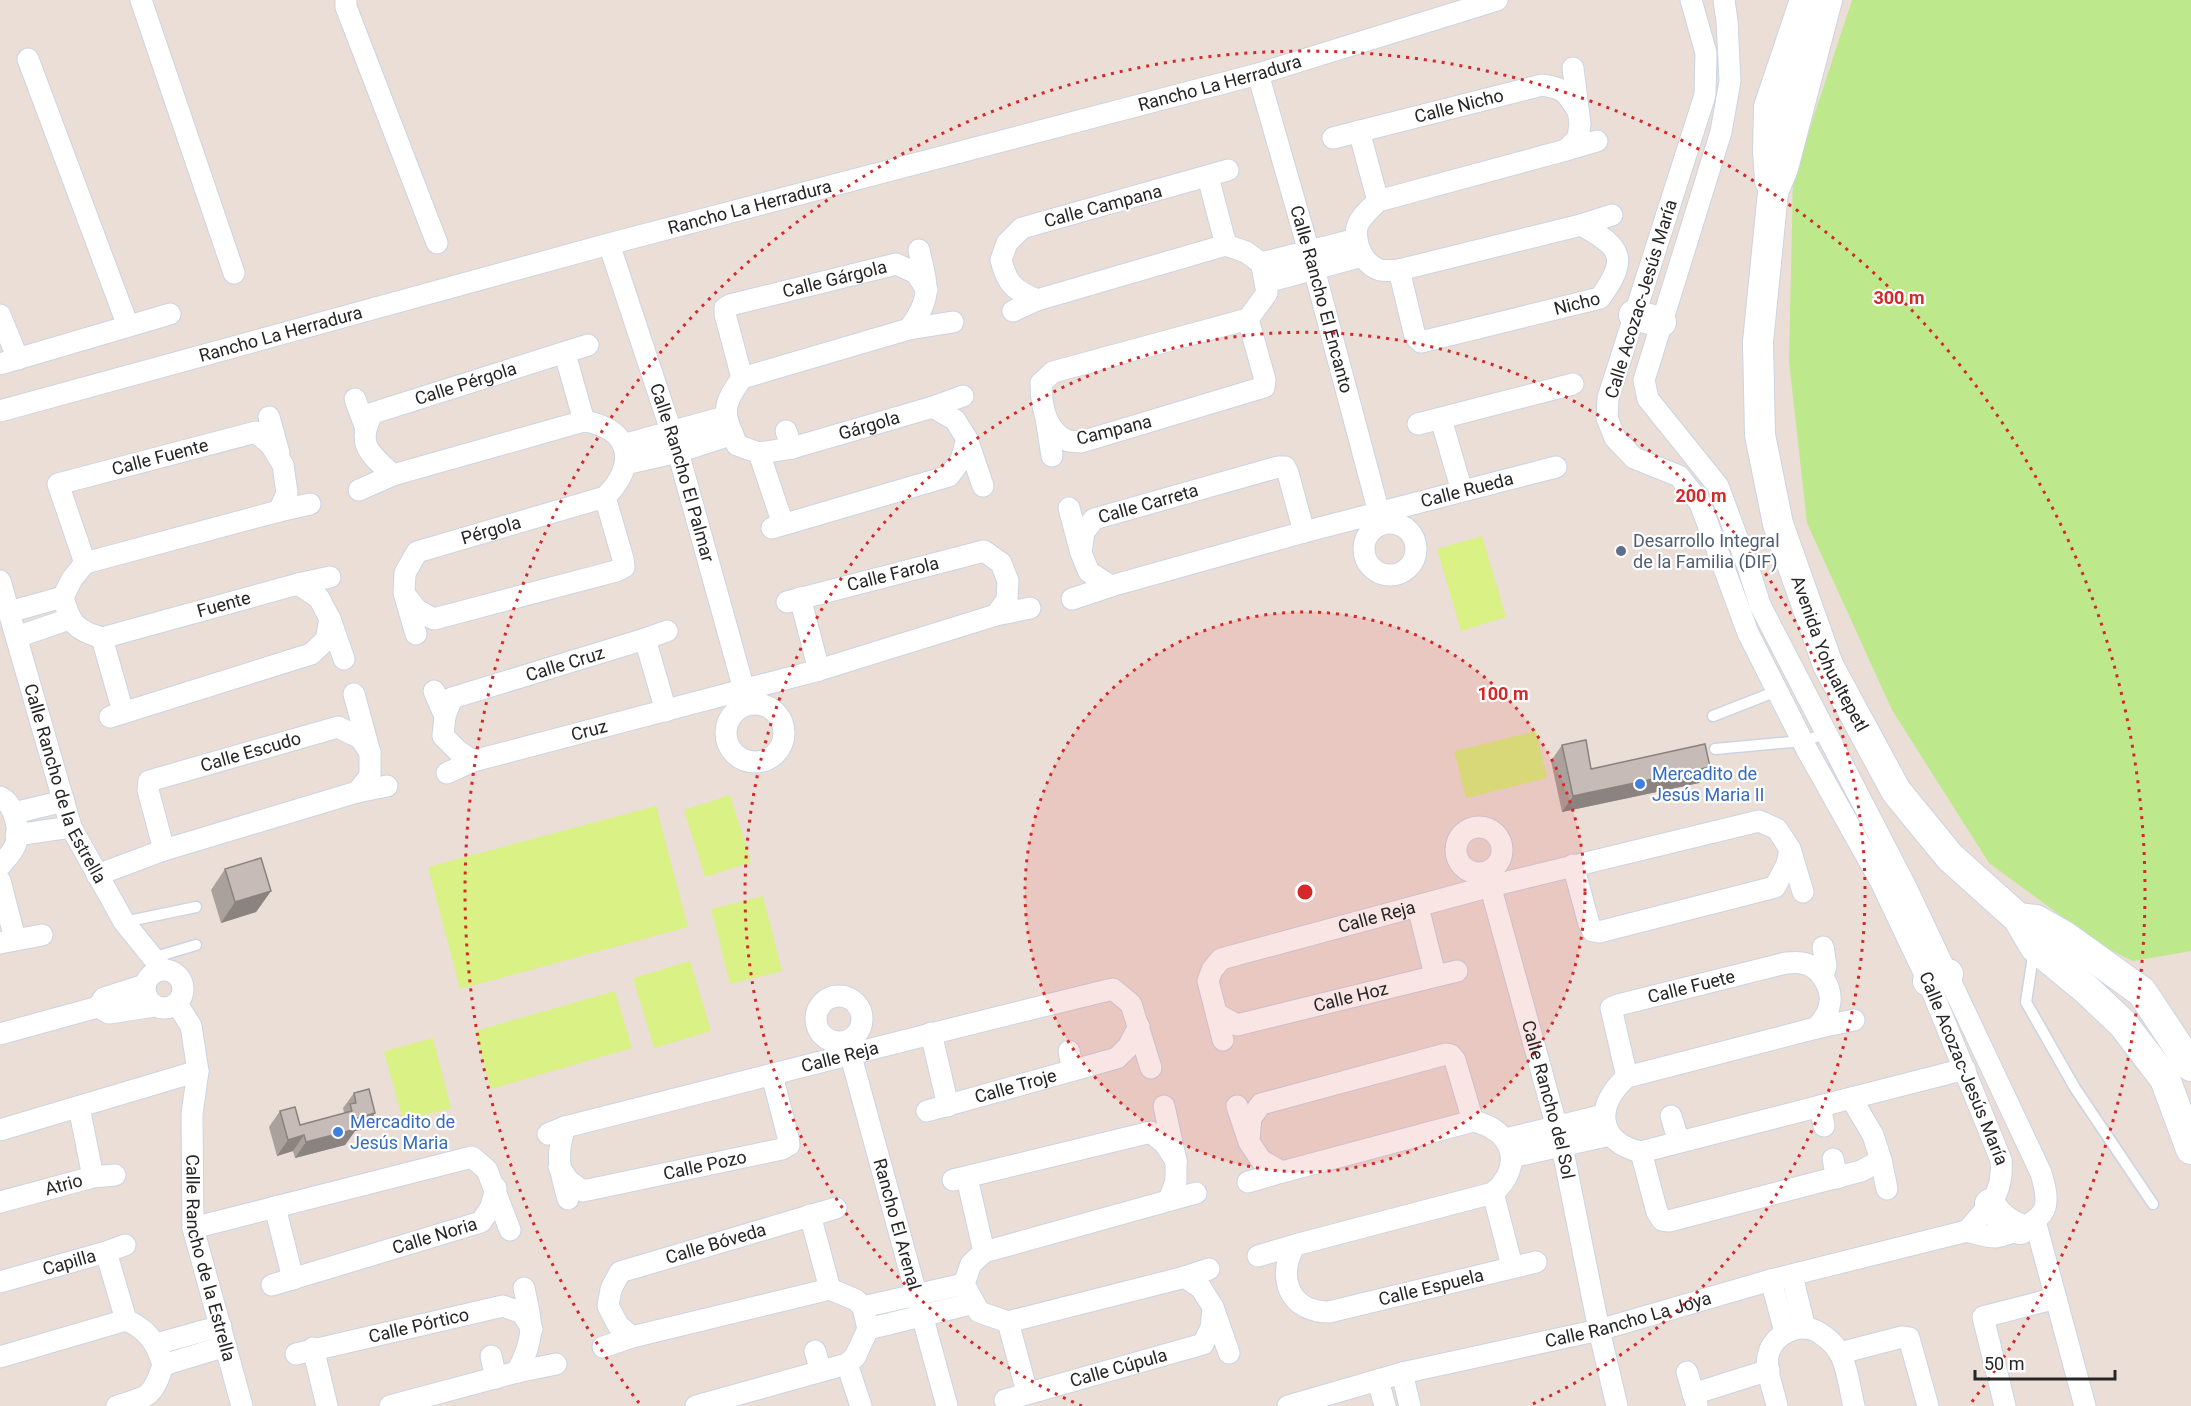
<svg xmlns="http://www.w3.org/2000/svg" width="2191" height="1406" viewBox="0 0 2191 1406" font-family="Roboto,sans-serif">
  <rect width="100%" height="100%" fill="#ebded6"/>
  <!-- green -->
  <path fill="#bde88b" d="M1852,0H2191V951L2133,961L2102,946L1989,863L1892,710L1807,523L1789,361L1793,180Z"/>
  <!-- pitch -->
  <g fill="#d9f185">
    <path d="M1482,536L1506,617L1461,631L1437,549Z"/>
    <path d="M1536,731L1547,778L1466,798L1454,751Z"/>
    <path d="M730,795L751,862L705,877L684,810Z"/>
    <path d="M656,806L688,927L460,989L428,867Z"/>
    <path d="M763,896L782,971L730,984L711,909Z"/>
    <path d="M690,961L711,1031L654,1048L633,978Z"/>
    <path d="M615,991L632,1048L491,1089L475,1031Z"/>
    <path d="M433,1038L451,1108L403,1121L384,1051Z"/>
  </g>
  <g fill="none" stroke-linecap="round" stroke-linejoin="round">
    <defs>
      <g id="lane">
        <path d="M1713,716L1777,691"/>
        <path d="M1715,749L1803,741L1826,734"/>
        <path d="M124,922L196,907"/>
        <path d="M2034,950L2026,1002L2075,1088L2153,1204"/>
        <path d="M152,958L196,945"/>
      </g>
      <g id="street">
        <path d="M141,0L234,273"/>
        <path d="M346,0V7L437,243"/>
        <path id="s1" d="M1691,0L1706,53L1705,95L1608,398L1607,418L1615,438L1634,458L1679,476L1700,503L1748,633L1807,750L1880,880L1928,981L2001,1160C2004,1195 1988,1206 1967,1231"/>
        <path d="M28,59L128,326"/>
        <path id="s2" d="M1258,74L1314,269L1382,524"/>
        <path d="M1359,131L1378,201"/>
        <path id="s3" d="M1333,138L1542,85C1564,88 1566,92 1578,111"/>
        <path d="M1566,150L1597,141"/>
        <path d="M1228,170L1022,228L1007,243L1001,260C1007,284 1014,290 1037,300L1226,245L1246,252L1261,263L1263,271L1267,293L1248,319L1053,372L1041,383C1041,403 1045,430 1066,440C1070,442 1076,441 1081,442L1264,387L1265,380L1248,319"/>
        <path d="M1208,177L1226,245"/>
        <path d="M1581,225L1612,215"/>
        <path id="s4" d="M609,244L678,452L748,704"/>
        <path id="s5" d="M919,250C927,286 933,297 909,329L742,378C720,408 724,414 737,445L759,453L792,448L933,407L955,420L967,439L983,486"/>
        <path d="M1261,263L1357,239"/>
        <path id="s6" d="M1399,270L1415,336L1421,342L1600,298C1629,258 1622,247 1581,225L1399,270C1393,270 1386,271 1380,270C1364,265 1354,244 1357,227C1360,217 1370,209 1378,201L1566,150L1578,138L1580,124L1573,68"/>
        <path d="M1267,282L1362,256"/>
        <path d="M1013,311L1037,300"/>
        <path d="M0,315L18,359"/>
        <path d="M909,329L953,322"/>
        <path d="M565,354L584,421"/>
        <path d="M0,364L170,314"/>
        <path id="s7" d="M742,378L725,314V308L730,305L896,264L916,273L927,290"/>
        <path d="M355,399L365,426"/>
        <path d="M933,407L963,396"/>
        <path id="s8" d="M0,411L609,244L1258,74L1497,0"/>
        <path d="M269,417L279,453"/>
        <path d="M1046,418L1052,456"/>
        <path d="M1441,419L1462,491"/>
        <path d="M1418,424L1573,384"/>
        <path d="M786,431L792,448"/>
        <path d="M623,445L725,417"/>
        <path d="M759,453L783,524"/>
        <path d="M625,464L678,452L733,434"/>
        <path d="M359,490L393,475"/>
        <path id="s9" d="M1069,508L1081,553L1089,572L1111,586L1304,532L1556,467"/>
        <path d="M279,511L310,504"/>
        <circle cx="1390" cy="549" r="26"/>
        <path d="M772,528L949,476L961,460L967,439"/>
        <path id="s10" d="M1081,552L1084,532L1094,519L1278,467H1285L1288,473L1304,532"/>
        <path id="s11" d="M85,563L58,484L256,432L271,445L283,465L287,493L279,511L85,563L72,579L63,597C70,623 75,630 102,638L298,584L319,598L330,619L344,659"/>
        <path id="s12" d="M0,581L71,827L124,922L162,969"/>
        <path d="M298,584L330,577"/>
        <path d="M406,596L417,610L434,619L616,571L624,567L623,559L605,497"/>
        <path d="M800,598L819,670"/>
        <path d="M1072,599L1111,586"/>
        <path d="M9,612L63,597"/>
        <path d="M996,615L1030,608"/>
        <path id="s13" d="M667,631L645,639L452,698L445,716L443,736L458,751L473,761L819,670L996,615L1007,600L1008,581L1001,563L984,551L787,602"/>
        <path id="s14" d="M416,634L404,593L405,573L417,552L605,497C638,465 632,429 584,421L393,475C370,454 355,444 373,413L588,345"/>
        <path d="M17,637L69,619"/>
        <path d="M102,638L123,712"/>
        <path d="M645,639L666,711"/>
        <path d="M434,691L445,716"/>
        <circle cx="755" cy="733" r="29"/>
        <path d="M110,717L311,654L326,640L330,619"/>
        <path d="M447,773L473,761"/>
        <path d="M357,792L387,786"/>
        <path d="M0,797C15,804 21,832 15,846C12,853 4,861 0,866"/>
        <path d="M14,813L64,801"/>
        <circle cx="1479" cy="850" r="23"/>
        <path d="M16,835L71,827"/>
        <path id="s15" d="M164,850L148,790L149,781L338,727L360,738L370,752"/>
        <path d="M1573,865L1589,924L1593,931L1599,932L1775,887L1787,864L1790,849"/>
        <path id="s16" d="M1487,874L1562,1146L1599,1330L1617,1406"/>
        <path d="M97,875L164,850L357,792L370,776V753L354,694"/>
        <path d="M0,881L15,939"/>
        <path d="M1418,907L1435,975"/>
        <path d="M0,943L42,935"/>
        <path d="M1823,947L1826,966L1823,976"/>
        <circle cx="164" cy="989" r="19"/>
        <circle cx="839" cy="1019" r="23"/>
        <path id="s17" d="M177,1004L191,1026L198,1071L192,1114L193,1228L242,1406"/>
        <path d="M98,1007L109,1013L154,1006"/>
        <path id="s18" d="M1217,1014L1237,1025L1457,971"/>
        <path d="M1816,1028L1854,1020"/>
        <path d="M931,1033L948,1106"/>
        <path d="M0,1034L98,1007L104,998L145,985"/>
        <path id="s19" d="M1223,1040L1208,981L1212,970L1221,959L1491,886L1759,821L1777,829L1790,849L1803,892"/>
        <path id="s20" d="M847,1042L947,1406"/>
        <path d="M1069,1051L1073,1070"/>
        <path id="s21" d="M1627,1077L1611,1008L1618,1005L1786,963C1791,963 1796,962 1801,963C1820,965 1834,989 1829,1007C1827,1015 1822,1022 1816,1028L1627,1077C1595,1104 1596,1142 1641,1152L1965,1069"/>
        <path d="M1851,1098L1873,1135L1881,1160L1887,1189"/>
        <path d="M1164,1106L1176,1161V1181L1169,1200"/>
        <path id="s22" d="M1237,1106L1249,1142L1261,1160L1282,1172L1473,1121C1513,1130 1525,1165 1493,1193L1295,1245C1276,1277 1289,1312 1329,1312L1536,1262"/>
        <path d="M1820,1106L1824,1126"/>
        <path d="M79,1107L93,1177"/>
        <path id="s23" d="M927,1111L1117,1058L1128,1047L1139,1026"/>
        <path d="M1671,1116L1679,1142"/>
        <path d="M565,1127C555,1158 560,1169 568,1199"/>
        <path d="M0,1130L198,1071"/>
        <path id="s24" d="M548,1134L565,1127C748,1081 930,1033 1113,989L1131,1004L1151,1068"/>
        <path d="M1249,1139L1251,1118L1261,1104L1446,1054L1451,1055L1455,1060L1473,1121"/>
        <path d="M1506,1139L1604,1115"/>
        <path d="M1641,1152L1657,1212L1662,1220L1669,1221L1861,1171L1881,1160"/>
        <path d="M1512,1157L1610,1135"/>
        <path d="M1833,1159L1837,1178"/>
        <path id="s25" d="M559,1167L569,1181L583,1191L782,1149L789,1145L788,1137L772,1075"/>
        <path d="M967,1178L984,1252"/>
        <path d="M953,1180L1151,1132L1165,1144L1176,1161"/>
        <path d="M1248,1182L1282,1172"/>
        <path d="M1196,1193L984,1252L971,1264L964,1284L979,1312L1008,1322L1185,1277L1201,1288L1213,1307L1229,1353"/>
        <path d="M1493,1193L1512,1266"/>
        <path id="s26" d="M0,1202L93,1177L115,1175"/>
        <path d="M275,1207L293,1279"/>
        <path d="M810,1215L830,1289"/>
        <path d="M2035,1221L2085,1406"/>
        <path d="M193,1228L472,1157L487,1170L510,1230"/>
        <path d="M106,1252L126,1320"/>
        <path d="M1258,1256L1295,1245"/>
        <path d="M1792,1276L1805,1328"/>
        <path d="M1185,1277L1209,1269"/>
        <path d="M1771,1280L1785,1332"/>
        <path id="s27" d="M0,1282L106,1252L125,1245"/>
        <path id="s28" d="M272,1285L481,1222L491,1207L496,1188"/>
        <path d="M863,1307L964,1284"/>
        <path d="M1008,1322L1027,1392"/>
        <path d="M868,1329L974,1303"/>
        <path d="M156,1344L221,1326"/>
        <path d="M603,1347L632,1337"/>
        <path d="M313,1348L327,1406"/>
        <path d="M815,1351L821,1371"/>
        <path d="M1840,1353L1902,1337L1909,1338L1928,1406"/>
        <path id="s29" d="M296,1354L503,1306L522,1313L532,1329"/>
        <path d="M491,1356L496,1378"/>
        <path d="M0,1357L126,1320C147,1329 157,1343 163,1365C153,1397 148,1397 117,1406"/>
        <path d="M847,1364L861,1406"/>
        <path d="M163,1365L226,1346"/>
        <path d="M517,1372L556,1364"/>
        <path d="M1687,1372L1697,1406"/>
        <path d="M1402,1373L1410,1406"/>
        <path d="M1378,1380L1385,1406"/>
        <path d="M1693,1394L1769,1370"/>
        <path id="s30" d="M1005,1400L1203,1344L1211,1328L1213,1308"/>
        <path d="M390,1406L517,1372C536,1336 532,1326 524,1288"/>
        <path id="s31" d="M696,1406L847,1364L855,1357L868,1329L863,1307L856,1300L830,1289L632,1337L618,1325L608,1306L611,1289L620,1272L836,1208"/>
        <path id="s32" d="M1288,1406L1402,1373L1599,1330L1771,1280L1967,1231C1975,1233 1986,1237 1995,1237C2009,1235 2038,1223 2044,1210C2049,1199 2044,1184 2041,1173L1906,887L1760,605L1748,567L1718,486L1648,399L1644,380L1721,132L1730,81L1727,21L1724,0"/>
        <path d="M1777,1406C1774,1391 1765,1371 1768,1356C1771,1339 1789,1327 1806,1328C1818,1329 1833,1342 1839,1352C1847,1364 1850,1391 1854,1406"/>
        <path d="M2005,1406L1983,1317L2056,1298"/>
      </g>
      <g id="secondary">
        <path id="s33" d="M1827,0L1783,168L1773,192L1758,342L1760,435L1778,524L1828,665L1896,791L1950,857L2018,918L2035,947L2087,990L2123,1024L2165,1079L2191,1149"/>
        <path d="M1770,181L1768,151L1769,107L1805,0"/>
        <path d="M1634,315L1661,322"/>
        <path d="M2018,918L2036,920L2064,936L2142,992L2191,1066"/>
        <path d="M1928,981L1948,974"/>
        <path d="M1990,1204C1998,1217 2006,1223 2020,1229"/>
      </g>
    </defs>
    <!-- lane casing -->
    <use href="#lane" stroke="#cbd4e2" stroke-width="13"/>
    <!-- street casing -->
    <use href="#street" stroke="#cbd4e2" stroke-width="23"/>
    <!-- secondary casing -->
    <use href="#secondary" stroke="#cbd4e2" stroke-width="32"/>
    <!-- lane -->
    <use href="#lane" stroke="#fff" stroke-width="10"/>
    <!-- street -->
    <use href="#street" stroke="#fff" stroke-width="21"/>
    <!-- secondary -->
    <use href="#secondary" stroke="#fff" stroke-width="30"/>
  </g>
  <!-- wall -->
  <g fill="#aaa19d">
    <path d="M1562,745L1591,769L1710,767L1699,783L1562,812L1551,761Z"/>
    <path d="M225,869L271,891L256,912L221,923L211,890Z"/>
    <path d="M354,1093L375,1113L364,1129L355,1131L345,1145L295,1158L293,1151L277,1156L269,1127L280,1111L300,1125L344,1113L343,1108Z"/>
  </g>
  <!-- shaded-wall -->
  <g fill="#8b837f">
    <path d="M1710,767L1699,783L1562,812L1573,796Z"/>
    <path d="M271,891L256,912L221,923L235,902Z"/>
    <path d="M375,1113L364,1129L355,1131L345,1145L295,1158L306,1142L354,1119Z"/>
    <path d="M304,1135L293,1151L277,1156L288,1140Z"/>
  </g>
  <!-- building -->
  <g fill="#c6bbb6" stroke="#8b837f" stroke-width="1.5">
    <path d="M1586,740L1591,769L1705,744L1710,767L1573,796L1562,745Z"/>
    <path d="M261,858L271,891L235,902L225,869Z"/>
    <path d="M369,1089L375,1113L354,1119L356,1129L306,1142L304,1135L288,1140L280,1111L295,1107L300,1125L352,1111L350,1104L356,1103L354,1093Z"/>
  </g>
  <!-- distance rings -->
  <circle cx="1305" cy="892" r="280" fill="#d62828" fill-opacity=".12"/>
  <g fill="none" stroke="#d62828" stroke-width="3" stroke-dasharray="3 6">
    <circle cx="1305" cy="892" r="280"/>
    <path d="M1082 1406A560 560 0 1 1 1528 1406"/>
    <path d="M639 1403A840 840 0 1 1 1971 1403"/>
  </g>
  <!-- markers -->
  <circle fill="#5c6f8a" stroke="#fff" stroke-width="2" cx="1621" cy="551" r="6"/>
  <g fill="#3f7fe0" stroke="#fff" stroke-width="2">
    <circle cx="1640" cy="784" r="6"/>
    <circle cx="338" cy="1132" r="6"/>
  </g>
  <g text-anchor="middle" stroke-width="4.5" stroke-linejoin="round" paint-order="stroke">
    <!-- street labels -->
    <g font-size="18" fill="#262626" stroke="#fff">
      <text dy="6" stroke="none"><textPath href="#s8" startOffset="1263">Rancho La Herradura</textPath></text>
      <text dy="6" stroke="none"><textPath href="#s3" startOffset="130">Calle Nicho</textPath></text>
      <text transform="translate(1103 206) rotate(-15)" y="6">Calle Campana</text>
      <text dy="6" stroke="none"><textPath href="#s8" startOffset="777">Rancho La Herradura</textPath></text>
      <text dy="6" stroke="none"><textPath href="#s7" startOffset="186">Calle Gárgola</textPath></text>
      <text dy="6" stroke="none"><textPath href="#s2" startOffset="234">Calle Rancho El Encanto</textPath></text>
      <text transform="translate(1641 299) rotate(-73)" y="6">Calle Acozac-Jesús María</text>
      <text dy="6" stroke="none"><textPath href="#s6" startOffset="237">Nicho</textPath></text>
      <text dy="6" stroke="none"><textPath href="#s8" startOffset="291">Rancho La Herradura</textPath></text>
      <text dy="6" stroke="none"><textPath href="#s14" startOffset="759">Calle Pérgola</textPath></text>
      <text dy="6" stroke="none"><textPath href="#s5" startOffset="468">Gárgola</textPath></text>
      <text transform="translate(1114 430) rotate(-14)" y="6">Campana</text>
      <text dy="6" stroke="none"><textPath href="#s11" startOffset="189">Calle Fuente</textPath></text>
      <text dy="6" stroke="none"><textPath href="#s4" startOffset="240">Calle Rancho El Palmar</textPath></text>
      <text dy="6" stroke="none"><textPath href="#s9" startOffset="462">Calle Rueda</textPath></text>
      <text dy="6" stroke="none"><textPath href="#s10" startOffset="93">Calle Carreta</textPath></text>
      <text dy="6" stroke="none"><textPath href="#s14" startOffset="164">Pérgola</textPath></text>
      <text transform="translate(893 574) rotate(-14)" y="6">Calle Farola</text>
      <text dy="6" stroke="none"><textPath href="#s11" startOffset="808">Fuente</textPath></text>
      <text dy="6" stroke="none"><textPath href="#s33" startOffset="674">Avenida Yohualtepetl</textPath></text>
      <text transform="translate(565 664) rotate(-17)" y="6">Calle Cruz</text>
      <text dy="6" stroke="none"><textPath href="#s13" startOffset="424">Cruz</textPath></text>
      <text dy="6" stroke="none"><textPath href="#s15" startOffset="177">Calle Escudo</textPath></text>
      <text dy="6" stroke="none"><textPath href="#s12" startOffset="213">Calle Rancho de la Estrella</textPath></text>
      <text dy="6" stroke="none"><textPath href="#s19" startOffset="248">Calle Reja</textPath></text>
      <text dy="6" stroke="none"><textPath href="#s21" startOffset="154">Calle Fuete</textPath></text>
      <text dy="6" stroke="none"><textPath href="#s18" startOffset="140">Calle Hoz</textPath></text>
      <text dy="6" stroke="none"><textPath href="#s24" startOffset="302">Calle Reja</textPath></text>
      <text dy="6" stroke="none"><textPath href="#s1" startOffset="1192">Calle Acozac-Jesús María</textPath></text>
      <text dy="6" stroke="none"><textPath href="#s23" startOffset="92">Calle Troje</textPath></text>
      <text dy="6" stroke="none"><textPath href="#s16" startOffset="234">Calle Rancho del Sol</textPath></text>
      <text dy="6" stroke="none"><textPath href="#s25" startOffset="159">Calle Pozo</textPath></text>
      <text dy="6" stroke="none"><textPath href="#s26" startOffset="66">Atrio</textPath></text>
      <text dy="6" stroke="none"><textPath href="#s20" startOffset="189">Rancho El Arenal</textPath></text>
      <text dy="6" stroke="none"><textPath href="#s28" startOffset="170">Calle Noria</textPath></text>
      <text dy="6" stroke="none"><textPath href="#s31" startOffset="639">Calle Bóveda</textPath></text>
      <text dy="6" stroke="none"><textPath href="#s17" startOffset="261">Calle Rancho de la Estrella</textPath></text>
      <text dy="6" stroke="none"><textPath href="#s27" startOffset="72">Capilla</textPath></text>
      <text dy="6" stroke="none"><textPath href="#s22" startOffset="784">Calle Espuela</textPath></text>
      <text dy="6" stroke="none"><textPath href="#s32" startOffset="351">Calle Rancho La Joya</textPath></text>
      <text dy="6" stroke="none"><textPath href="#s29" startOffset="126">Calle Pórtico</textPath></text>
      <text dy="6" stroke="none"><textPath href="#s30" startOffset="118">Calle Cúpula</textPath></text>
    </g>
    <!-- service labels -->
    <g font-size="18" fill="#4e5e75" stroke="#fff" text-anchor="start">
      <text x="1633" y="547">Desarrollo Integral<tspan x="1633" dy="21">de la Familia (DIF)</tspan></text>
    </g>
    <!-- shop labels -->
    <g font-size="18" fill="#366cbe" stroke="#fff" text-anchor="start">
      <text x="1652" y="780">Mercadito de<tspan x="1652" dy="21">Jesús Maria II</tspan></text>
      <text x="350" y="1128">Mercadito de<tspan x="350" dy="21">Jesús Maria</tspan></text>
    </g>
  </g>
  <circle cx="1305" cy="892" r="9" fill="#d62828" stroke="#fff" stroke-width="3"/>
  <g font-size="18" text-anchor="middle" font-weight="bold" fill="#d62828" stroke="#fff" stroke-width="4.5" stroke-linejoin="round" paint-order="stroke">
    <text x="1899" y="304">300 m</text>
    <text x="1701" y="502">200 m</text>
    <text x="1503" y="700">100 m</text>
  </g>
  <!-- scale -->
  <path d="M1975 1370v9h140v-9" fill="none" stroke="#262626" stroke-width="3"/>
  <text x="1984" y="1370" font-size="18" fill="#262626" stroke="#ffffff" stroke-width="4.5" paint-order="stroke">50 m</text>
</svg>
